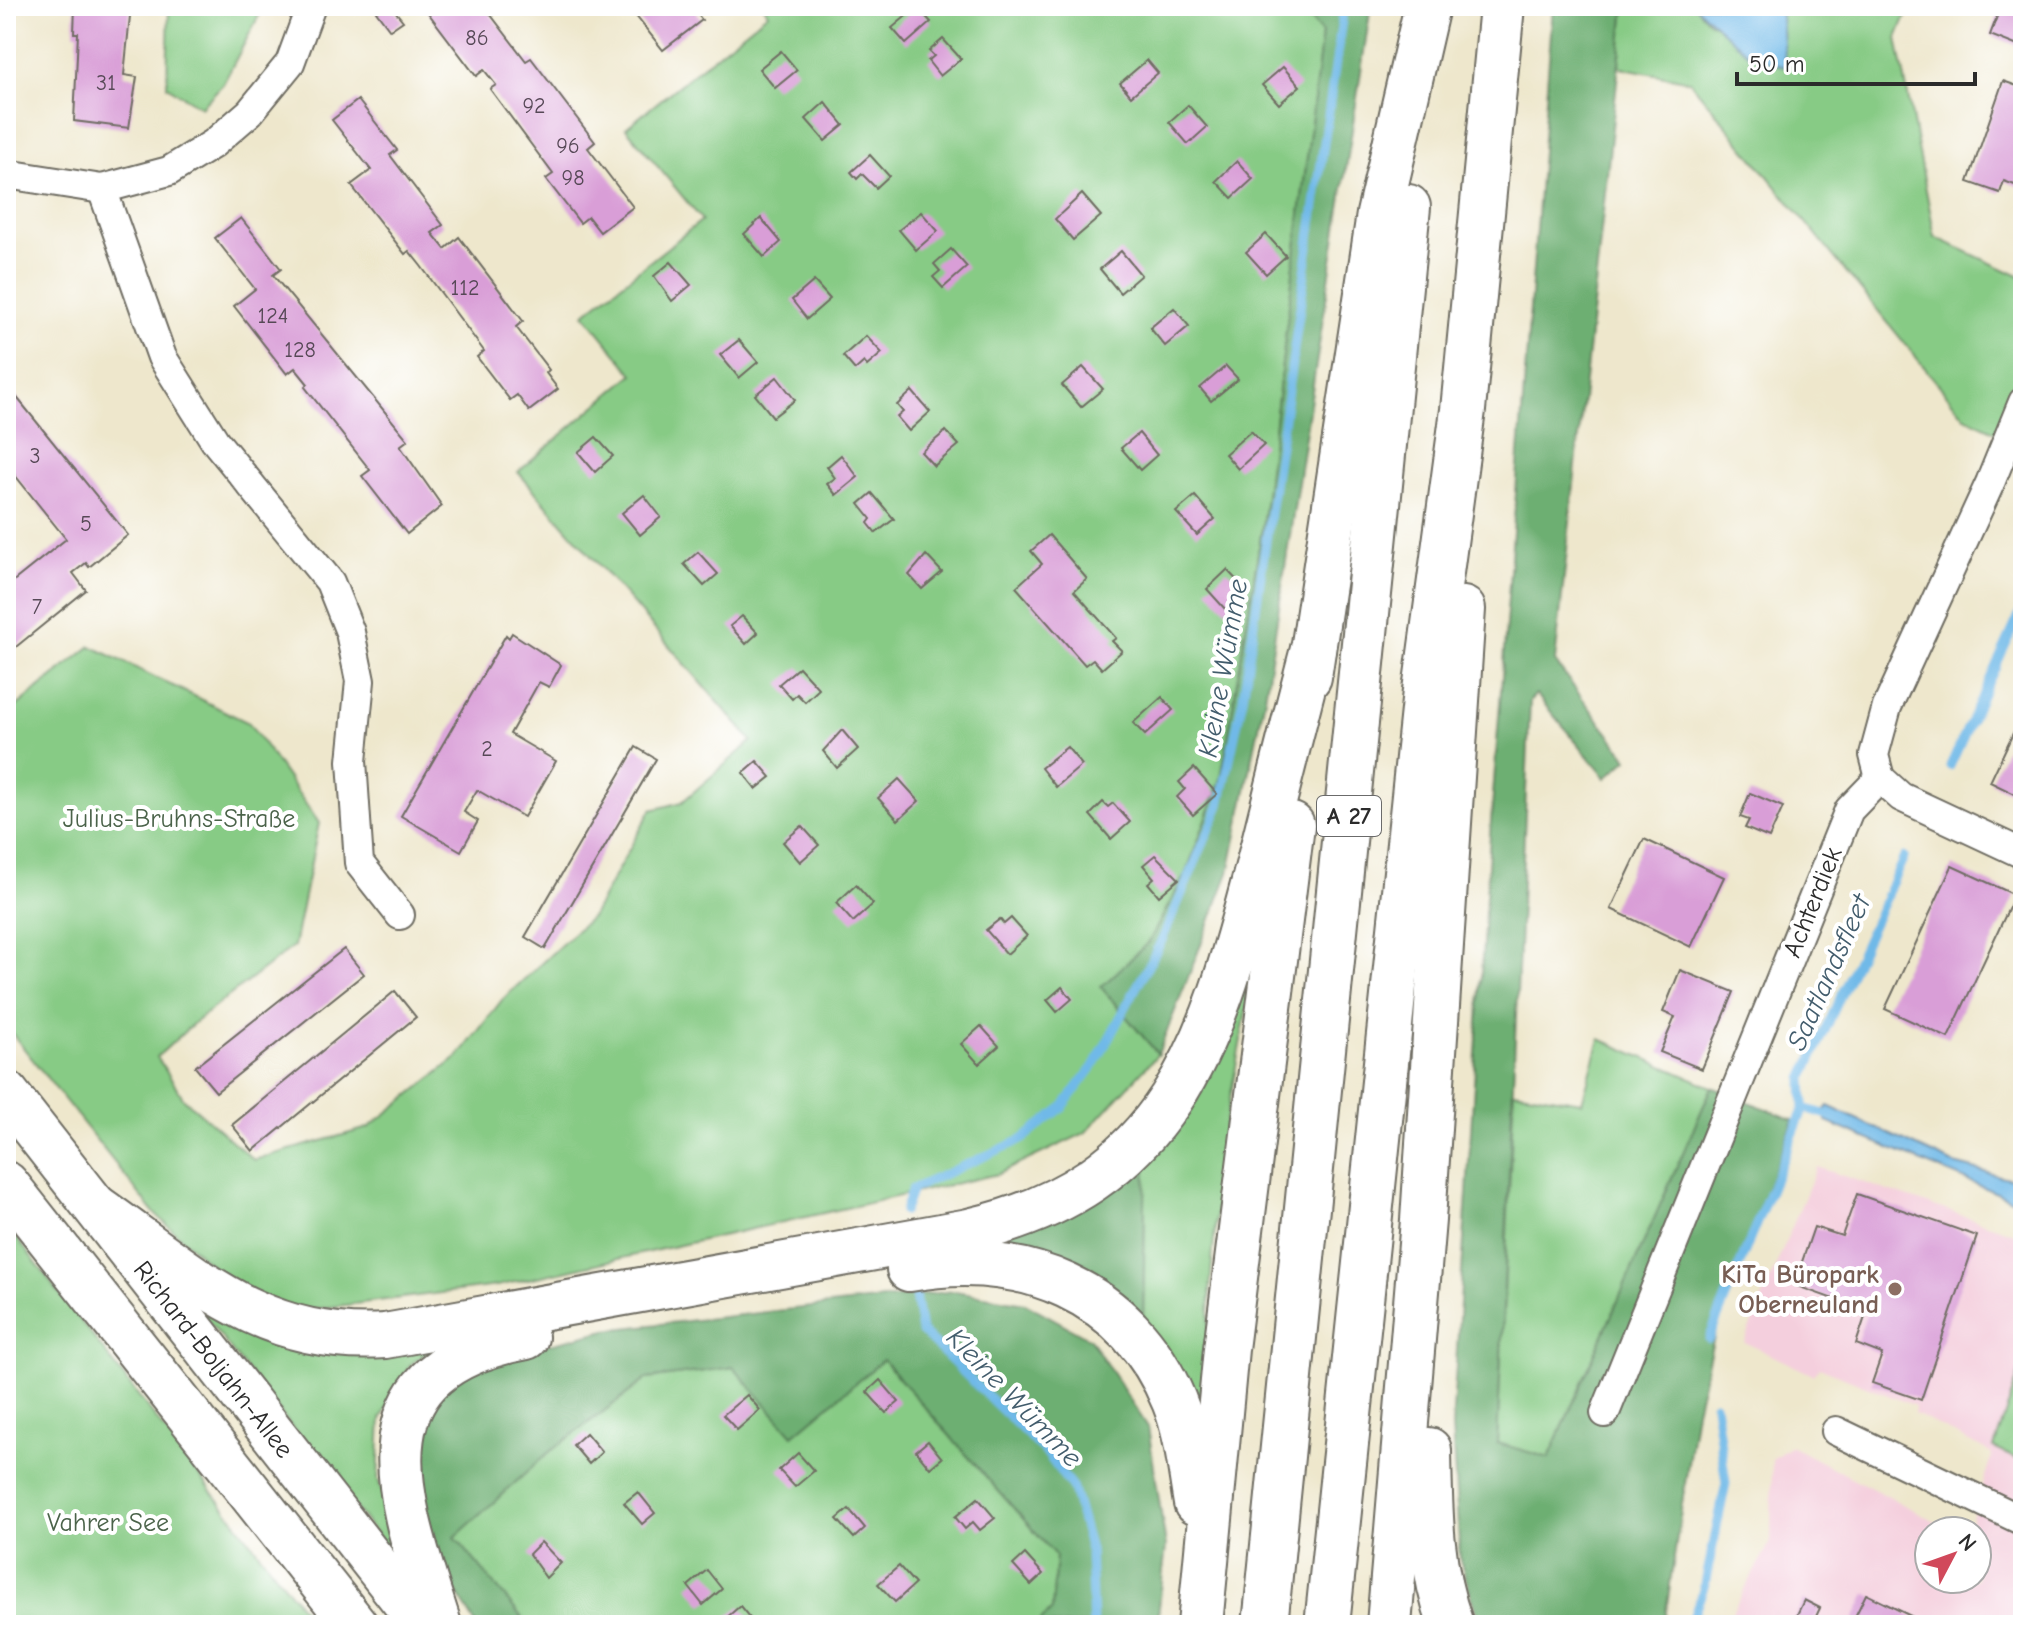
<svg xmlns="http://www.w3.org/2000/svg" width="2029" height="1631" viewBox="0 0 2029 1631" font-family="'Comic Neue',sans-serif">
  <rect width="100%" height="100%" fill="#fff"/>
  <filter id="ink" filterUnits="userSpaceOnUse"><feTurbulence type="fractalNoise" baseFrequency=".0125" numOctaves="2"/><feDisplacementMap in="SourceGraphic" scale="16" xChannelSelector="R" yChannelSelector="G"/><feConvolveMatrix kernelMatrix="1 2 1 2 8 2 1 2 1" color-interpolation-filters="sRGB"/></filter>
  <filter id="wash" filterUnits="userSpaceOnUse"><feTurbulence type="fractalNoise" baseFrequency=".006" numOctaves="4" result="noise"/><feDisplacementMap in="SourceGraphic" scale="32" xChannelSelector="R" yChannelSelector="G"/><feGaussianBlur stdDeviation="1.8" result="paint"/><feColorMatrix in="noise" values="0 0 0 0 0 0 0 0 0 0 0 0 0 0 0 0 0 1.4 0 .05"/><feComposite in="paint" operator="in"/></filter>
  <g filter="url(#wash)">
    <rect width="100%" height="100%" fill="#eee7cc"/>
    <!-- built -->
    <path fill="#f4cfdd" d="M1817,1167L2023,1236V1625H1725L1771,1541L1772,1459L1791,1446L1954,1531H1929V1579H1977V1531H1968L1992,1454L1914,1413L1915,1406L1819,1367L1813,1375L1744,1342Z"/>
    <!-- green -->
    <g fill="#87cb85" stroke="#597b58" stroke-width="2">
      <path d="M169,6H264L223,84L201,107L167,86Z"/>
      <path d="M763,6H1300L1322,33L1262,529L1221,779L1187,871L1149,942L1101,987L1158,1054L1085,1133L998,1174L497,1286L290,1312L221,1274L156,1215L6,1026V715L91,646L249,723L319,823L294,946L195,1022L157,1057L184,1099L254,1160L368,1128L458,1057L502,1000L592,916L651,810L682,802L752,741L518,472L633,374L584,314L702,220L626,128L768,13Z"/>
      <path d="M1625,6H1695L1707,20L1785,67L1780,6H1910L1897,38L1935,237L2023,278V445L1965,417L1690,81L1619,67Z"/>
      <path d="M1240,984L1251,985L1223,1137L1211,1274L1204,1420L1143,1324L1146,1145Z"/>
      <path d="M1600,1039L1712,1087L1549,1458L1497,1443L1514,1091L1582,1102Z"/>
      <path d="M6,1224L315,1625H6Z"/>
      <path d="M187,1294L447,1339L410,1365L381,1419L378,1479L415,1584Z"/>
      <path d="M883,1360L1056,1556L1052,1610L1036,1625H528L454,1538L548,1453L647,1379L734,1367L793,1434Z"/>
      <path d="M2023,1361V1462L1994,1448Z"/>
    </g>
    <!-- forest -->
    <g fill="#6daf72" stroke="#4c6d4e" stroke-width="2">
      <path d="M1300,6H1371L1265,698L1229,873L1158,1054L1101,987L1149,942L1187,871L1221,779L1262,529L1322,33Z"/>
      <path d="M1553,6H1625L1555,662L1628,759L1606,778L1536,694L1530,701L1497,1443L1549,1458L1712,1087L1794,1120L1723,1301L1696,1410L1664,1625H1481L1460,1560L1452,1427L1490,834Z"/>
      <path d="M1146,1145L1143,1324L963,1242Z"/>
      <path d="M955,1291L1025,1303L1090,1339L1148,1427L1166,1546L1157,1625H1036L1052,1610L1056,1556L883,1360L793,1435L733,1367L647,1379L548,1453L455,1537L528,1625H476L417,1524L420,1410L469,1364L606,1330Z"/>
    </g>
    <!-- water -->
    <g fill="#70b9e8" stroke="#4e728a" stroke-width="2">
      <path d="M1695,6H1780L1785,67L1749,55Z"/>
      <path d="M1828,1106L1954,1164L2023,1182V1204L1827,1122L1823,1112Z"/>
    </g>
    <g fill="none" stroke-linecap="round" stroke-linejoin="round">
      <!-- stream -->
      <g stroke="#70b9e8" stroke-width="9">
        <path d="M1950,766L2023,607"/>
        <path d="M1804,1108L1831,1116"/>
        <path d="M904,1211L912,1189L1023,1139L1063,1107L1095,1064L1162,940L1220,805L1243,698L1344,6"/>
        <path d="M915,1295L921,1331L1048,1455L1073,1489L1090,1550L1093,1625"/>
        <path d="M1709,1339L1804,1108L1803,1079L1904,857"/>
        <path d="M1690,1625L1705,1584L1726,1483L1715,1404"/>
      </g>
    </g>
    <g id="blocks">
      <!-- building -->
      <g fill="#d99ed7">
        <path d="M75,6H131L124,75L137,77L129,128L74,121L78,33H74Z"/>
        <path d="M383,6H391L403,21L390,30L376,11Z"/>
        <path d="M423,6H484L526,61L531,58L595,142L588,148L633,207L600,232L588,217L580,223L546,179L553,174L490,89L496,85L484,70L476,76Z"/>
        <path d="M628,6H691L702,20L663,50Z"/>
        <path d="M2001,6H2023V48L1990,35Z"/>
        <path d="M917,7L931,22L906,44L892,28Z"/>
        <path d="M943,39L961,59L940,76L928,61L934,56L929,51Z"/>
        <path d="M781,51L797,70L775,88L759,69Z"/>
        <path d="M1147,60L1158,73L1131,96L1120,83Z"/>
        <path d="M1283,67L1300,86L1279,104L1262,85Z"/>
        <path d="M2003,81L2023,88V188L2004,181L2000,193L1968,182Z"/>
        <path d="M358,100L397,150L390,155L443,225L432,233L445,249L459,237L523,321L516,327L549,370L546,373L558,389L529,411L517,395L510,400L477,357L484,351L421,266L409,251L405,254L351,185L371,170L332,120Z"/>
        <path d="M825,102L844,125L825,141L806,119Z"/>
        <path d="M1188,105L1207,127L1188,144L1169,122Z"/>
        <path d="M870,155L889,176L876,188L862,174L857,179L851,172Z"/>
        <path d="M1237,161L1253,179L1232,198L1216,181Z"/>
        <path d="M1082,194L1101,216L1073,240L1055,219Z"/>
        <path d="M921,212L938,231L916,250L899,230Z"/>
        <path d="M241,218L281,269L273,275L408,440L400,446L442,506L407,534L362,476L370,470L305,387L308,384L295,368L287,374L234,306L255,289L215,238Z"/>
        <path d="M761,218L781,242L764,257L744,234Z"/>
        <path d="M1266,234L1286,256L1266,274L1246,252Z"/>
        <path d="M951,249L967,267L943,288L933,277L940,271L934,264Z"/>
        <path d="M1121,251L1141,275L1120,293L1100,269Z"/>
        <path d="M671,262L691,285L672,301L654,276Z"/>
        <path d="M814,281L830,299L807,319L792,300Z"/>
        <path d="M1174,308L1189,326L1165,346L1150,328Z"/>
        <path d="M866,336L882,353L867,366L864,362L855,370L843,356Z"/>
        <path d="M739,340L758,362L739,378L720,355Z"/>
        <path d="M1226,366L1238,379L1211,401L1200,388Z"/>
        <path d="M1083,367L1103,389L1081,407L1062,385Z"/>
        <path d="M777,377L795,400L773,417L755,395Z"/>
        <path d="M6,384L128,535L89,567L86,563L73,573L86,590L6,655V587L66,539L6,464Z"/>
        <path d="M912,391L930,412L909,431L897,417L903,412L897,405Z"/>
        <path d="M946,431L959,445L934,466L921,452Z"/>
        <path d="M1251,431L1264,445L1238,469L1225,454Z"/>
        <path d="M1139,433L1157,455L1140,470L1121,448Z"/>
        <path d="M596,437L613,456L595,472L578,452Z"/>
        <path d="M841,455L858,477L836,495L827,484L835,478L827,467Z"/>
        <path d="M872,493L894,519L876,533L868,523L871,519L859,504Z"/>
        <path d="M644,495L661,517L640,535L622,513Z"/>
        <path d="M1195,496L1215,519L1197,535L1176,512Z"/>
        <path d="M1049,535L1087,579L1074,591L1116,638L1112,641L1122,651L1102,669L1093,659L1085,665L1016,587L1042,564L1031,551Z"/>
        <path d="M698,552L718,574L704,586L684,564Z"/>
        <path d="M926,555L942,572L922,589L909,575Z"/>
        <path d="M1227,570L1247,591L1226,610L1207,589Z"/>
        <path d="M742,616L758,633L746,644L730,626Z"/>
        <path d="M512,633L561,665L549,687L539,682L510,734L556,761L524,817L477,790L464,812L478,821L461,851L401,816L506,635L509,638Z"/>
        <path d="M799,667L819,689L805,702L797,694L792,699L779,684Z"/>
        <path d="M1162,697L1173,710L1145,735L1133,723Z"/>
        <path d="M2023,712V798L1990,782Z"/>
        <path d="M842,730L858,749L837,768L823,751Z"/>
        <path d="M636,747L656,759L545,949L525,937Z"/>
        <path d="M1067,747L1082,765L1056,787L1041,768Z"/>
        <path d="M757,761L771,777L756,789L743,773Z"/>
        <path d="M1194,768L1217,794L1193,815L1177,797L1185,789L1179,782Z"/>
        <path d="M899,779L919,801L898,820L878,798Z"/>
        <path d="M1750,793L1783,807L1769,838L1745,828L1749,820L1740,817Z"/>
        <path d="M1103,802L1108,807L1113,803L1130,822L1111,839L1090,815Z"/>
        <path d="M802,826L819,845L800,862L783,842Z"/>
        <path d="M1644,839L1724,877L1691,947L1611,909Z"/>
        <path d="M1155,855L1179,879L1159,896L1148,883L1154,878L1143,865Z"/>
        <path d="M1952,866L2015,895L1948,1038L1885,1009Z"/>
        <path d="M856,885L873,904L853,922L836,903Z"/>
        <path d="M1011,918L1027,936L1007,954L986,930L1000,919L1004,924Z"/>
        <path d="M344,949L364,974L216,1092L195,1067Z"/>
        <path d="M1680,970L1734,992L1702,1069L1660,1052L1675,1017L1663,1012Z"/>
        <path d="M1062,987L1072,999L1057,1012L1047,1000Z"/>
        <path d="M395,991L416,1017L253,1151L232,1125Z"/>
        <path d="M981,1026L999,1046L979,1064L961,1044Z"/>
        <path d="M1857,1194L1977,1236L1921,1400L1872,1383L1882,1354L1856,1344L1867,1311L1794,1285L1814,1227L1842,1236Z"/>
        <path d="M880,1380L899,1402L886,1413L867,1392Z"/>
        <path d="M747,1395L760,1410L737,1430L723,1415Z"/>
        <path d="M586,1433L602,1452L589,1464L573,1445Z"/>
        <path d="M928,1441L942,1458L930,1468L916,1451Z"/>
        <path d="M798,1453L814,1471L795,1487L779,1470Z"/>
        <path d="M638,1492L655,1513L642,1524L624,1503Z"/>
        <path d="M978,1498L995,1518L980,1530L973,1522L965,1529L955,1517Z"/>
        <path d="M849,1509L865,1528L854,1538L837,1519Z"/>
        <path d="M541,1542L561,1563L546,1578L529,1554Z"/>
        <path d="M1025,1554L1043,1574L1031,1585L1013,1565Z"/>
        <path d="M899,1566L915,1584L895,1602L878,1584Z"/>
        <path d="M707,1570L722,1589L703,1605L688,1586Z"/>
        <path d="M1866,1594L1929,1625H1851Z"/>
        <path d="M1804,1600L1820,1608L1812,1625H1792Z"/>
        <path d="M740,1606L754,1623L718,1625Z"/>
      </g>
    </g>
  </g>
  <g filter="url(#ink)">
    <use href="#blocks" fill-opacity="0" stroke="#6f6d63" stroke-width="2"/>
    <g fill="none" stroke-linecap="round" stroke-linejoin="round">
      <defs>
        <g id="street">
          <path d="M6,174L102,189L169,171L213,144L250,112L290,63L311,6"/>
          <path d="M102,189L162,357L215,441L330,582L350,632L360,681L352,761L359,863L400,915"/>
          <path d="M1880,778L1874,755L1887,707L1990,483L2023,402"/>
          <path d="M1880,778L1901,797L2023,854"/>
          <path d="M1605,1413L1849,810L1880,778"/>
          <path d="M1836,1431L2023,1521"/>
        </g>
        <g id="primary">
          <path d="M6,1093L423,1625"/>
          <path d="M6,1184L355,1625"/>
        </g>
        <g id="highway">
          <path d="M1309,677L1379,214L1427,6"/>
          <path d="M96,1207C192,1274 259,1344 385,1336L969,1231C1169,1185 1212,1045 1258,866C1276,794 1294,721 1313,649"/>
          <path d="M909,1269C1022,1249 1128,1290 1174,1401C1187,1433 1190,1469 1196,1503"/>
          <path d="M1429,1450C1430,1510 1430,1568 1451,1625"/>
          <path d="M439,1625C400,1501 347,1369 526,1337"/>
          <path d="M1200,1625L1226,1349L1292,825"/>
          <path d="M1265,1625L1408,207"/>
          <path d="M1327,1625L1425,691L1463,410L1502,6"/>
          <path d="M1389,1625L1423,1220L1463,609"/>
        </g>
      </defs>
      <!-- street casing -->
      <use href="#street" stroke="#6f6d63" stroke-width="32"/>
      <!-- primary casing -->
      <use href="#primary" stroke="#6f6d63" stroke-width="48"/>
      <!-- highway casing -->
      <use href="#highway" stroke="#6f6d63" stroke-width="48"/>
      <!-- street -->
      <use href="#street" stroke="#fff" stroke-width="28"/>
      <!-- primary -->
      <use href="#primary" stroke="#fff" stroke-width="44"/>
      <!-- highway -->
      <use href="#highway" stroke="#fff" stroke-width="44"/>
    </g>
  </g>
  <!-- markers -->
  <circle fill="#8d6e63" stroke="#fff" stroke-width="3" cx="1895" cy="1289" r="8"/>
  <g text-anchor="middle" stroke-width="8" stroke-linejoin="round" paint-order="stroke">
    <!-- number labels -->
    <g font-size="22" fill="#564856">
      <text x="477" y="45">86</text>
      <text x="106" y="90">31</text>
      <text x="534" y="113">92</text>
      <text x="568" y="153">96</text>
      <text x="573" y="185">98</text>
      <text x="465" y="295">112</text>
      <text x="273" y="323">124</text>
      <text x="300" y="357">128</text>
      <text x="35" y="463">3</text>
      <text x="86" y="531">5</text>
      <text x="37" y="614">7</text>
      <text x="487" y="756">2</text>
    </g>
    <!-- shield labels -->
    <rect fill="#fff" stroke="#6b6b6b" stroke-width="2" x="1317" y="796" width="64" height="40" rx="6"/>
    <g font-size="24" font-weight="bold" fill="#2b2b2b">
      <text x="1349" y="824">A 27</text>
    </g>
    <!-- park labels -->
    <g font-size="26" fill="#4b634a" stroke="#fff">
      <text x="179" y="827">Julius-Bruhns-Straße</text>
      <text x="108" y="1531">Vahrer See</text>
    </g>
    <!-- street labels -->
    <g font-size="26" fill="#2b2b2b" stroke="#fff">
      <text transform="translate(1812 902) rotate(-68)" y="9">Achterdiek</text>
      <text transform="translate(214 1359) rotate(52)" y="9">Richard-Boljahn-Allee</text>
    </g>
    <!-- education labels -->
    <g font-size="26" font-weight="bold" fill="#785e54" stroke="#fff" text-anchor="end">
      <text x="1879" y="1283">KiTa Büropark<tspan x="1879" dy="30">Oberneuland</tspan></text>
    </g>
    <!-- water labels -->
    <g font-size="28" font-style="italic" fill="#435d6d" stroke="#fff">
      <text transform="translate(1222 668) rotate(-80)" y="10">Kleine Wümme</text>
      <text transform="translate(1828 972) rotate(-66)" y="10">Saatlandsfleet</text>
      <text transform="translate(1015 1397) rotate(46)" y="10">Kleine Wümme</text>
    </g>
  </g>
  <!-- margin -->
  <rect width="2029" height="1631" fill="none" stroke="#fff" stroke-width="32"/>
  <!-- north arrow -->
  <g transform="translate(1953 1555) rotate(49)"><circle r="38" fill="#ffffff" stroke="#aaaaaa" stroke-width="2"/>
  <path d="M0-6L14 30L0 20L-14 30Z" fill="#d1495b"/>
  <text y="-12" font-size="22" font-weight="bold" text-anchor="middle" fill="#2b2b2b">N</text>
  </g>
  <!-- scale -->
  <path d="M1737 72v12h238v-12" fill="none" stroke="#2b2b2b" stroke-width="4"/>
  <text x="1749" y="72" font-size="24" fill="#2b2b2b" stroke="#ffffff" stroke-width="6" paint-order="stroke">50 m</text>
</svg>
